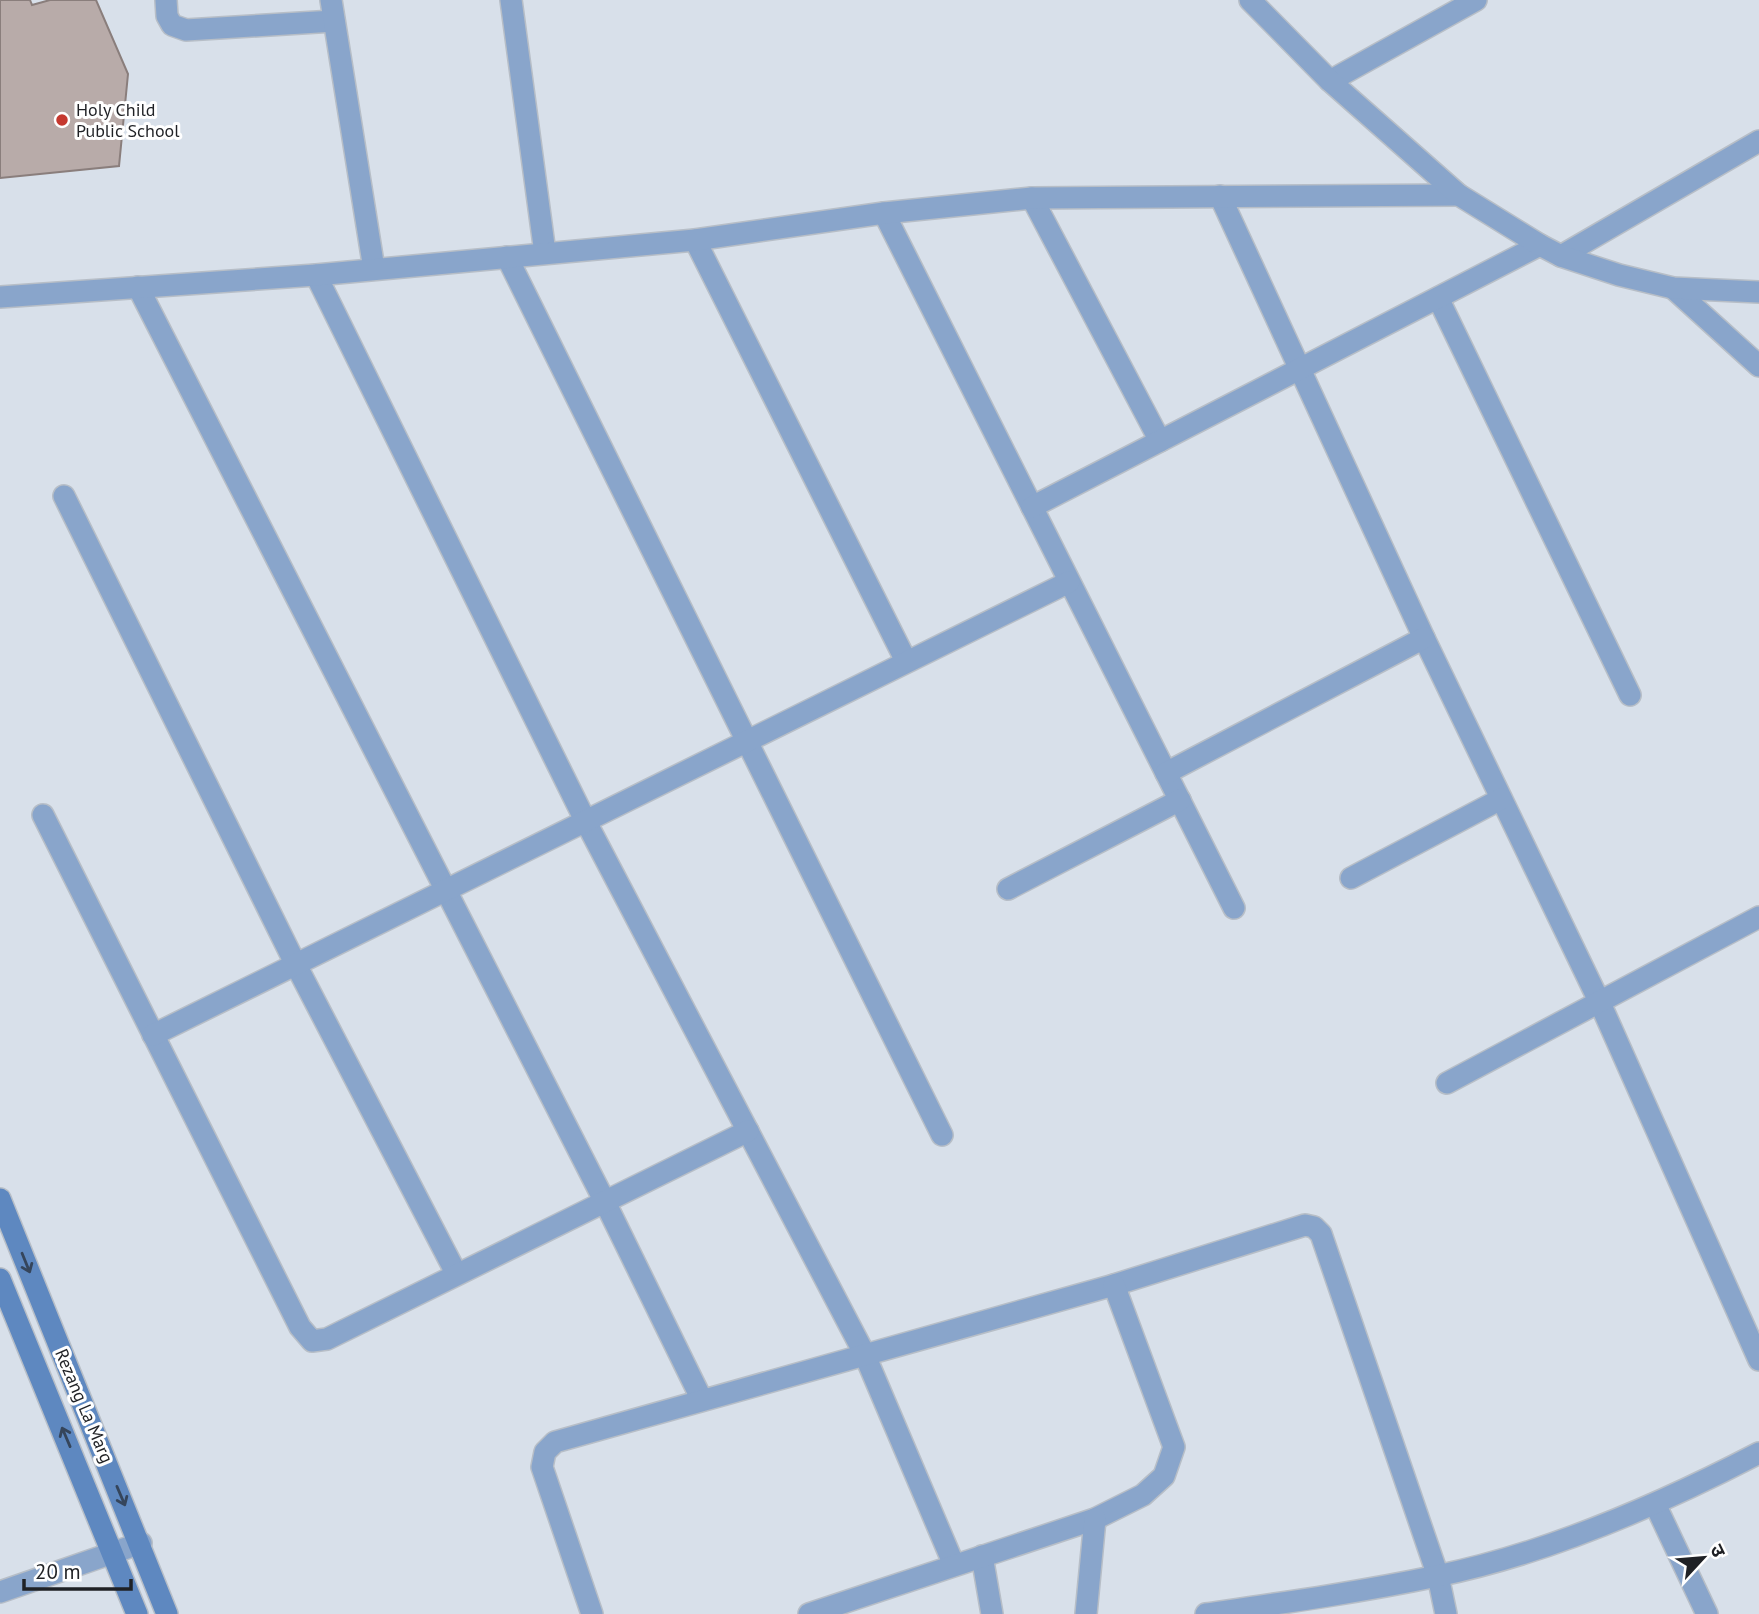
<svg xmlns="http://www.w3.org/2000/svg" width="1759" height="1614" viewBox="0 0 1759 1614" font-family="'PT Sans','Noto Sans Devanagari',sans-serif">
  <rect width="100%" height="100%" fill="#d8e0ea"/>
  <!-- building -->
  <path fill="#b8aba9" stroke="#8a7e7c" stroke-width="2" d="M0,0H30L32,5L50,0H96L128,74L119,166L0,178Z"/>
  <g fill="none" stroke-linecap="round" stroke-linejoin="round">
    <defs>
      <g id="minor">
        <path d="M166,0L167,16L172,25L186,30L334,21"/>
        <path d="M331,0L374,269"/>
        <path d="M511,0L545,253"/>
        <path d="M1330,81L1476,0"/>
        <path d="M1220,196L1424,638L1600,1003L1759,1360"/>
        <path d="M1032,198L1160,441"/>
        <path d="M884,213L1234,908"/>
        <path d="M695,240L906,661"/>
        <path d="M1561,256L1759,141"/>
        <path d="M507,257L942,1135"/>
        <path d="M316,275L585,820L864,1353L954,1565"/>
        <path d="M138,287L604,1200L702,1400"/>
        <path d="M1673,288L1759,366"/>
        <path d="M0,297L316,275L695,240L884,213L1032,198L1459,195"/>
        <path d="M1438,298L1630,695"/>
        <path d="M64,496L295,963L456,1273"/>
        <path d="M1032,507L1540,245"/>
        <path d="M1166,773L1424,638"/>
        <path d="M43,815L300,1327L312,1341L327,1339L748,1131"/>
        <path d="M1351,878L1501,799"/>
        <path d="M1008,889L1180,800"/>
        <path d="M153,1035L1069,582"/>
        <path d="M1447,1083L1759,917"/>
        <path d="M1655,1504L1707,1614"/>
        <path d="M982,1556L992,1614"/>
        <path d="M0,1592L141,1543"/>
        <path d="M592,1614L542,1467L545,1452L555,1442L1114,1285L1305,1225L1314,1227L1321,1234L1438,1576L1446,1614"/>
        <path d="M809,1614L1095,1519L1143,1495L1164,1476L1174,1447L1114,1285"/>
        <path d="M1086,1614L1095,1519"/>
        <path d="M1206,1614C1282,1603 1361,1592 1437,1576C1545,1554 1661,1504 1759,1453"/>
      </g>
      <path id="tertiary" d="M1250,0L1330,81L1459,195L1540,245L1561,256L1619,275L1673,288L1759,292"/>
      <g id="secondary">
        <path d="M0,1199L167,1614"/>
        <path d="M0,1279L137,1614"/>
      </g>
    </defs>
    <!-- minor casing -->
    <use href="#minor" stroke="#b7bec7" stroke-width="24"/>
    <!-- tertiary casing -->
    <use href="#tertiary" stroke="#b7bec7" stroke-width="24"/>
    <!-- secondary casing -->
    <use href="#secondary" stroke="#b7bec7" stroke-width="24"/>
    <!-- minor -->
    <use href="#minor" stroke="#89a5cb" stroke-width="21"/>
    <!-- tertiary -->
    <use href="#tertiary" stroke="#89a5cb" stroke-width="21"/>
    <!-- secondary -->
    <use href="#secondary" stroke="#5e88c0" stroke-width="21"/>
  </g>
  <!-- one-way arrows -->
  <defs><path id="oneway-shaft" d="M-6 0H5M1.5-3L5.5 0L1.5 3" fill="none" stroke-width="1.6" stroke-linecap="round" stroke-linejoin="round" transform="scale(1.75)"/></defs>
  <g stroke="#35455b">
    <use href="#oneway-shaft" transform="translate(26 1263) rotate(68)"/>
    <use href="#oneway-shaft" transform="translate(66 1437) rotate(-113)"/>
    <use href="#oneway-shaft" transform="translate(121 1496) rotate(67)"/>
  </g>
  <!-- markers -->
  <circle fill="#c5382f" stroke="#fff" stroke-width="2.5" cx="62" cy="120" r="7"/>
  <g text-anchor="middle" stroke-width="6" stroke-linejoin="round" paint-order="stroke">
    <!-- poi labels -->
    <g font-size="18" fill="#1f2125" stroke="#fff" text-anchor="start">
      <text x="76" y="116">Holy Child<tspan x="76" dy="21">Public School</tspan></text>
    </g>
    <!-- street labels -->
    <g font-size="18" fill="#1f2125" stroke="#fff">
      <text transform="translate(84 1406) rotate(67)" y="6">Rezang La Marg</text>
    </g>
  </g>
  <!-- north arrow -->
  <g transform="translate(1703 1558) rotate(64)" stroke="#ffffff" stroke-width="5" paint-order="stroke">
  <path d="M0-5L12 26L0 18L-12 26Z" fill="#1f2125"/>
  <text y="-10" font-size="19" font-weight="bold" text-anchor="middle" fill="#1f2125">उ</text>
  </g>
  <!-- scale -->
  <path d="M24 1579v10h107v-10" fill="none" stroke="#1f2125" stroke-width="3.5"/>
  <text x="35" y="1579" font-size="21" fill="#1f2125" stroke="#ffffff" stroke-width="5" paint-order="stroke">20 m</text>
</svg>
